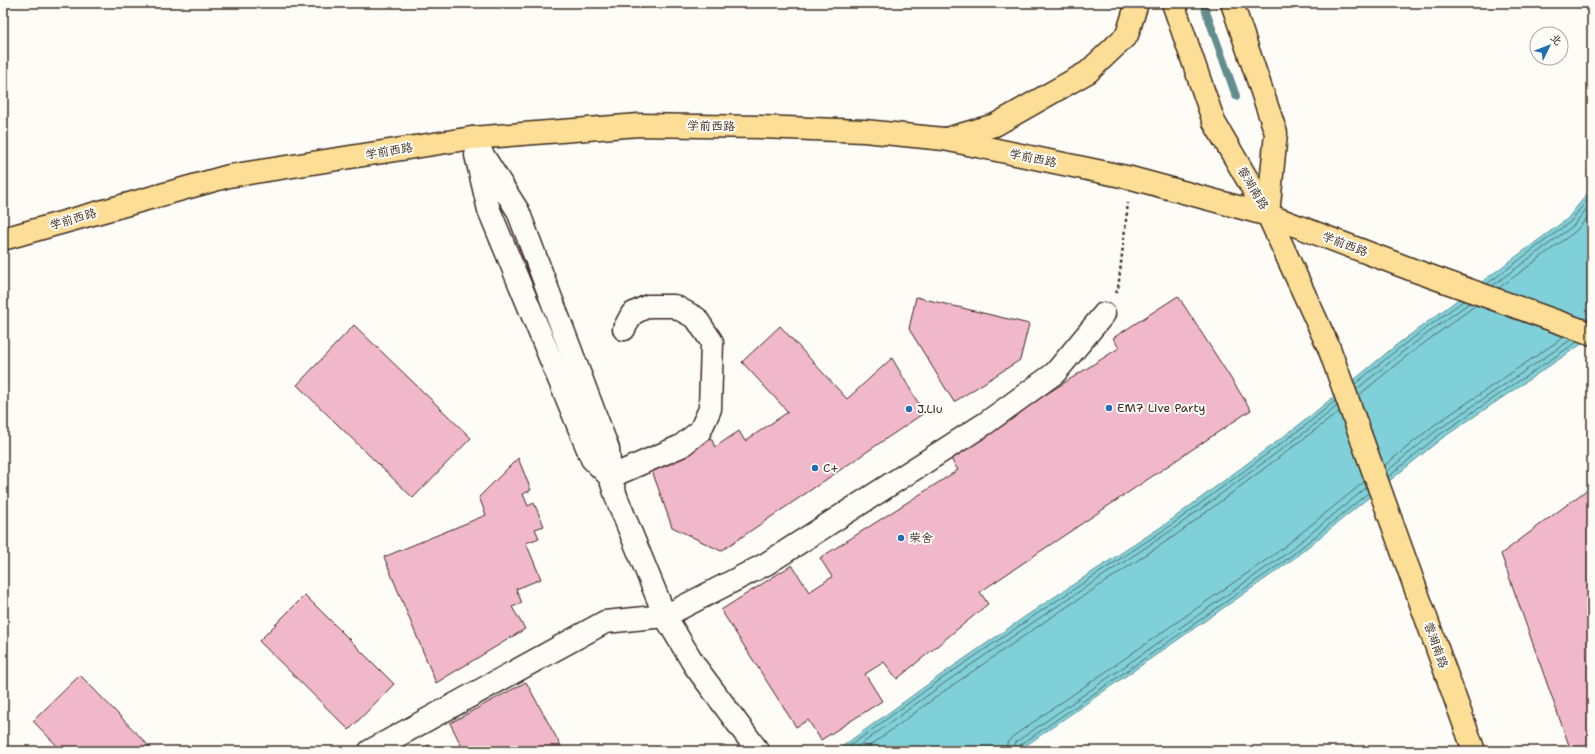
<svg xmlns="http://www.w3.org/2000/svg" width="1595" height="754" viewBox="0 0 1595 754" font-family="'Shantell Sans','LXGW WenKai TC',sans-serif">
  <rect width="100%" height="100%" fill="#fdfcf7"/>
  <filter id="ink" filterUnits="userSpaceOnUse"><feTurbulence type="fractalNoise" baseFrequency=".025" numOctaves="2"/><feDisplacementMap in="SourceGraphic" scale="8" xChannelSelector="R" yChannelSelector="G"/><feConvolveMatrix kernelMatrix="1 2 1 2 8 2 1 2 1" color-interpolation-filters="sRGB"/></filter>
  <g filter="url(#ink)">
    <!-- water -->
    <path fill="#7fd0d9" stroke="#648e8e" d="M1592,188V337L1441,439L1288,563L1018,751H836L938,677L1039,607L1167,523L1303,422L1395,346L1567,219Z"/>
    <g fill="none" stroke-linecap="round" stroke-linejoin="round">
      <!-- shore -->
      <g stroke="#566c69" stroke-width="1">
        <path d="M1487,284L1570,222L1592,194"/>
        <path d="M1492,286L1573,226L1592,202"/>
        <path d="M1499,288L1576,231L1592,212"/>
        <path d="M1355,384L1398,349L1463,301"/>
        <path d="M1357,389L1401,353L1469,303"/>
        <path d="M1359,395L1404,358L1476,305"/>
        <path d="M1384,466L1433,426L1564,337"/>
        <path d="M1386,472L1436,431L1572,339"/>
        <path d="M1388,477L1439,435L1577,342"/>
        <path d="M843,751L940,680L1041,611L1170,526L1306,425L1335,401"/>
        <path d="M852,751L943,684L1044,615L1172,530L1309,429L1337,406"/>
        <path d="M863,751L947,689L1047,620L1176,535L1339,412"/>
        <path d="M1006,751L1007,743L1012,737L1279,551L1364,482"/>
        <path d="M1012,751L1016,742L1283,556L1366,488"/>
        <path d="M1017,751L1019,746L1286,560L1368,493"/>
      </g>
      <!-- stream -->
      <path stroke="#648e8e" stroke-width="8" d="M1203,3L1236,96"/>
    </g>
    <!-- building -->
    <g fill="#f1b8cb" stroke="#3b2a1e">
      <path d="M1178,296L1251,410L980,592L988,604L897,679L884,662L865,674L882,701L821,740L808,720L796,727L721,610L792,565L809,592L832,577L820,558L958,470L949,456L1119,348L1113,338Z"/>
      <path d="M916,297L1029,324L1020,360L954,402L909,329Z"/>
      <path d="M354,325L471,438L413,498L297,385Z"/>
      <path d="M780,326L847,399L892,358L924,413L721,551L672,527L650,465L711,438L715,447L739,431L745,441L788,412L742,362Z"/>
      <path d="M518,458L531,490L523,494L528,506L534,503L544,526L535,529L539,538L526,543L541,579L516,589L522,603L512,607L525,629L436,683L384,557L486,515L479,497Z"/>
      <path d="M1592,486V751H1571L1501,554Z"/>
      <path d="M305,595L394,684L349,730L259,641Z"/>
      <path d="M80,675L154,751H62L33,721Z"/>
      <path d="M526,682L562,748L557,751H464L450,723Z"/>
      <path d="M429,745L432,751H418Z"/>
    </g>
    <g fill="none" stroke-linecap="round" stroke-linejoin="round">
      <defs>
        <g id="minor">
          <path d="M472,138L518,211L608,449L610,477L617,499L665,616L695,666L758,751"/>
          <path d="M476,155L489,210L592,459L610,477"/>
          <path d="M610,477L681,446L700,431L710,409L712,342L696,318L674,306H648L632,314L624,329"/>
          <path d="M370,751L605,622L665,616L766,564L986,423L1055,373L1104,314"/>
        </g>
        <g id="major">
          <path d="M1173,3L1214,122L1268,215L1329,348L1474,751"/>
          <path d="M1232,3L1276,133L1268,215"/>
          <path d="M946,139L995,125L1088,72L1127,35L1137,3"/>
          <path d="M3,239L229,176L472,138L639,125L760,127L864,131L944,139L1131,178L1268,215L1413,270L1592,334"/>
        </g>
      </defs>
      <!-- minor casing -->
      <use href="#minor" stroke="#3b2a1e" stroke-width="25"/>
      <!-- major casing -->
      <use href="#major" stroke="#3b2a1e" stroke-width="25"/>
      <!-- path -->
      <path stroke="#3b2a1e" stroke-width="2.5" stroke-dasharray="3 3" stroke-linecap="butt" d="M1116,293L1118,289L1128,203"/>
      <!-- minor -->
      <use href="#minor" stroke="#fdfcf7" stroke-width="22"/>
      <!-- major -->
      <use href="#major" stroke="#fcde96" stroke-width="22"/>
    </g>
  </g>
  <!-- markers -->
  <g fill="#1f6fb2" stroke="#fdfcf7" stroke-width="1.5">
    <circle cx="1109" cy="408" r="4"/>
    <circle cx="909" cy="409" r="4"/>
    <circle cx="815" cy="468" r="4"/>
    <circle cx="901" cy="538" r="4"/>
  </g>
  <g text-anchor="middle" stroke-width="4" stroke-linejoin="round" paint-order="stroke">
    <!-- street labels -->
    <g font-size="12" fill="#3b2a1e" stroke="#fdfcf7">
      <text transform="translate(711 126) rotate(1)" y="4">学前西路</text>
      <text transform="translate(389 151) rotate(-9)" y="4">学前西路</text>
      <text transform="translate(1033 158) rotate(12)" y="4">学前西路</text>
      <text transform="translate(1253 188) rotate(59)" y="4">蓉湖南路</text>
      <text transform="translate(73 219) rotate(-16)" y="4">学前西路</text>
      <text transform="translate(1345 244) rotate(21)" y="4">学前西路</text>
      <text transform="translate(1436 645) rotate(70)" y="4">蓉湖南路</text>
    </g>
    <!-- poi labels -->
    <g font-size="12" fill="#3b2a1e" stroke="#fdfcf7" text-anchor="start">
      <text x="1117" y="412">EM7 Live Party</text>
      <text x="917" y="413">J.Liu</text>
      <text x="823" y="472">C+</text>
      <text x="909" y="542">荣舍</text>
    </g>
  </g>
  <!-- margin -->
  <rect width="1595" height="754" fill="none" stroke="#fdfcf7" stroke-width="16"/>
  <rect x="8" y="8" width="1579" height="738" fill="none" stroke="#3b2a1e" stroke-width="1.5" filter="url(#ink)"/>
  <!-- north arrow -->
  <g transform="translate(1549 46) rotate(47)"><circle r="19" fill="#fdfcf7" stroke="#afa8a0"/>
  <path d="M0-3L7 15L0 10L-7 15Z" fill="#1f6fb2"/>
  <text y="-6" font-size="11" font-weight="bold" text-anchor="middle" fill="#3b2a1e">北</text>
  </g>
</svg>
